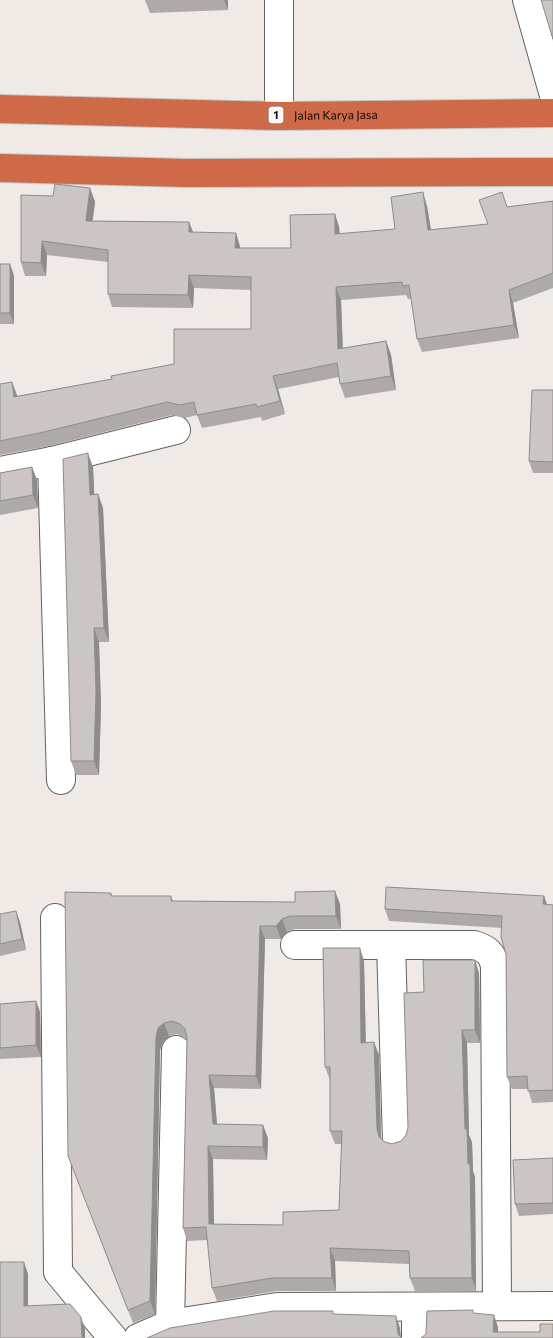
<svg xmlns="http://www.w3.org/2000/svg" width="553" height="1338" viewBox="0 0 553 1338" font-family="Commissioner,sans-serif">
  <rect width="100%" height="100%" fill="#efeae6"/>
  <g fill="none" stroke-linecap="round" stroke-linejoin="round">
    <defs>
      <g id="street">
        <path d="M279,0V116"/>
        <path d="M527,0L553,92"/>
        <path d="M52,461L61,780"/>
        <path d="M0,471L52,461L176,430"/>
        <path d="M55,918L58,1272L113,1338"/>
        <path d="M295,945H474C487,949 492,953 495,966L497,1306"/>
        <path d="M391,945L397,1141"/>
        <path d="M170,1324L176,1050"/>
        <path d="M138,1338L170,1324L277,1307L553,1306"/>
        <path d="M416,1338V1308"/>
      </g>
      <g id="highway">
        <path id="s1" d="M0,109L279,116L553,113"/>
        <path d="M0,168L187,173L553,172"/>
      </g>
    </defs>
    <!-- street casing -->
    <use href="#street" stroke="#65615e" stroke-width="30"/>
    <!-- highway casing -->
    <use href="#highway" stroke="#c5c5c4" stroke-width="30"/>
    <!-- street -->
    <use href="#street" stroke="#fff" stroke-width="28"/>
    <!-- highway -->
    <use href="#highway" stroke="#cf6a48" stroke-width="28"/>
  </g>
  <!-- wall -->
  <g fill="#afaaa8">
    <path d="M145,0H228V10L150,13Z"/>
    <path d="M90,188L95,202L92,221L189,222L193,232L240,246V248H291L335,214L339,227L340,234L395,229L427,206L431,230L488,224L507,207L553,201V288L513,303L519,338L422,352L417,339L411,299H408L406,295L341,300L343,348L386,341L391,355L396,390L345,398L340,384L339,377L278,389L285,414L262,421L261,417L202,428L197,415L185,418L172,415L49,446L0,455V384L17,396L112,379L174,364L251,329V290L194,288L193,308L112,307L108,294V262L47,255L46,276H25L21,262L53,196Z"/>
    <path d="M0,264H10L14,276V324H0Z"/>
    <path d="M553,390V473H533L529,461Z"/>
    <path d="M32,467L37,480L38,508L0,515V473Z"/>
    <path d="M93,467L94,494H98L103,508L109,642H99L101,705L99,775H76L71,761Z"/>
    <path d="M111,893L112,896H171L173,901L340,904L341,929H295L287,932L281,939H265L261,1089L214,1088L217,1124L268,1138L267,1160L213,1159L214,1224L283,1225L339,1210L342,1144H335L330,1131V1080L325,1067L364,961L366,1043L379,1055L381,1138L385,1142L392,1144L401,1141L406,1135L408,1128L424,992L479,973L480,1043H467L469,1135L472,1142L473,1171L475,1177L476,1291H415L410,1278L409,1264L335,1261L336,1291H277L217,1301L212,1288L208,1240L187,1241L183,1228L187,1039L184,1037L177,1034L169,1036L163,1042L160,1050L155,1314L133,1323L73,1169Z"/>
    <path d="M544,896L547,904L553,905V1102L532,1103L528,1089H512L507,1077L506,954L502,928L389,921L385,909Z"/>
    <path d="M0,914L20,922L26,950L0,956Z"/>
    <path d="M36,1001L40,1012L41,1057L0,1059V1004Z"/>
    <path d="M553,1158V1214L519,1216L515,1204Z"/>
  </g>
  <!-- shaded-wall -->
  <g fill="#8e8b88">
    <path d="M224,0H228V10Z"/>
    <path d="M90,188L95,202L91,234L86,221Z"/>
    <path d="M423,192L427,206L433,243L428,230Z"/>
    <path d="M335,214L339,227L340,247L335,234Z"/>
    <path d="M189,222L194,235L189,232Z"/>
    <path d="M236,233L240,246V261L235,248Z"/>
    <path d="M42,241L47,255L46,276L41,263Z"/>
    <path d="M10,264L14,276V324L10,313Z"/>
    <path d="M189,275L194,288L193,308L188,295Z"/>
    <path d="M336,287L341,300L343,362L338,349Z"/>
    <path d="M509,290L513,303L519,338L514,325Z"/>
    <path d="M386,341L391,355L396,390L391,376Z"/>
    <path d="M273,376L278,389L285,414L280,401Z"/>
    <path d="M12,382L17,395L19,410L14,397Z"/>
    <path d="M88,453L93,467L95,508L90,495Z"/>
    <path d="M32,467L37,480L38,508L33,495Z"/>
    <path d="M98,494L103,508L109,642L104,628Z"/>
    <path d="M94,628L99,642L101,705L99,775L94,761Z"/>
    <path d="M335,891L340,904L341,929L336,916Z"/>
    <path d="M544,896L548,908L543,904Z"/>
    <path d="M16,911L20,922L26,950L22,939Z"/>
    <path d="M282,919L287,932L281,939L276,926Z"/>
    <path d="M260,926L265,939L261,1089L256,1076Z"/>
    <path d="M360,948L364,961L366,1056L361,1043Z"/>
    <path d="M475,960L479,973L480,1043L475,1030Z"/>
    <path d="M36,1001L40,1012L41,1057L36,1045Z"/>
    <path d="M164,1023L169,1036L163,1042L160,1050L155,1314L150,1301L156,1037L158,1028Z"/>
    <path d="M462,1030L467,1043L469,1135L472,1142L473,1171L475,1177L476,1291L472,1278L465,1129Z"/>
    <path d="M374,1042L379,1055L381,1142L377,1129Z"/>
    <path d="M209,1075L214,1088L218,1137L213,1124Z"/>
    <path d="M263,1125L268,1138L267,1160L263,1147Z"/>
    <path d="M208,1146L213,1159L214,1237L209,1224Z"/>
    <path d="M330,1248L335,1261L336,1291L332,1278Z"/>
    <path d="M24,1262L28,1274V1318L24,1306Z"/>
    <path d="M494,1315L498,1327V1338L493,1332Z"/>
    <path d="M396,1316L400,1328L401,1338L398,1334Z"/>
    <path d="M81,1317L85,1329V1338H82Z"/>
  </g>
  <!-- building -->
  <g fill="#cbc6c3" stroke="#8e8b88">
    <path d="M541,0H553V39Z"/>
    <path d="M55,184L90,188L86,221L189,222V232L236,233L235,248H291L290,215L335,214V234L395,229L391,197L423,192L428,230L488,224L479,200L502,192L507,207L553,201V273L509,290L514,325L417,339L409,285L403,286L402,282L336,287L338,349L386,341L391,376L340,384L337,363L273,376L280,401L257,407L256,404L197,415L194,402L180,405L167,402L44,432L0,441V384L12,382L14,397L112,379L111,376L174,364V329H251V277L189,275L188,295L108,294V250L42,241L41,263L21,262V195L53,196Z"/>
    <rect x="0" y="264" width="10" height="49"/>
    <path d="M532,390H553V462L529,461Z"/>
    <path d="M88,453L90,495L98,494L104,628H94L96,691L94,761H71L63,459Z"/>
    <path d="M32,467L33,495L0,501V473Z"/>
    <path d="M386,887L544,896L543,904L553,905V1090L528,1091L527,1076L507,1077L506,954L501,937L502,916L385,909Z"/>
    <path d="M335,891L336,916H290L282,919L276,926H260L256,1076L209,1075L213,1124L263,1125V1147L208,1146L209,1224L283,1225V1212L339,1210L342,1131H330V1067H325L323,948H360L361,1043L374,1042L377,1129L379,1137L385,1142L392,1144L401,1141L406,1135L408,1128L404,993L424,992L423,960H475V1030H462L465,1129H467L468,1164H470L472,1278H410L409,1251L330,1248L332,1278H272L212,1288L206,1227L183,1228L187,1037L185,1029L180,1024L172,1021L164,1023L158,1028L156,1037L150,1301L128,1310L68,1156L65,892L111,893V896H171V901L295,902V892Z"/>
    <path d="M16,911L22,939L0,944V914Z"/>
    <path d="M36,1001V1045L0,1048V1004Z"/>
    <path d="M553,1158V1203L515,1204L513,1160Z"/>
    <path d="M0,1262H24V1306L70,1304L81,1317L82,1338H0Z"/>
    <path d="M473,1310V1313L494,1315L493,1332H540V1324H553V1338H421L426,1334L427,1311Z"/>
    <path d="M274,1311H333V1314L396,1316L398,1334L402,1338H147L170,1328Z"/>
  </g>
  <g text-anchor="middle" stroke-width="4" stroke-linejoin="round" paint-order="stroke">
    <!-- shield labels -->
    <rect fill="#fdf7f4" stroke="#565251" stroke-width="1" x="268.5" y="106.5" width="15" height="17" rx="4"/>
    <g font-size="11" font-weight="bold" fill="#0e0c0b">
      <text x="276" y="119">1</text>
    </g>
    <!-- street labels -->
    <g font-size="12" fill="#0e0c0b" stroke="#fdf7f4">
      <text dy="4" stroke="none"><textPath href="#s1" startOffset="336">Jalan Karya Jasa</textPath></text>
    </g>
  </g>
</svg>
